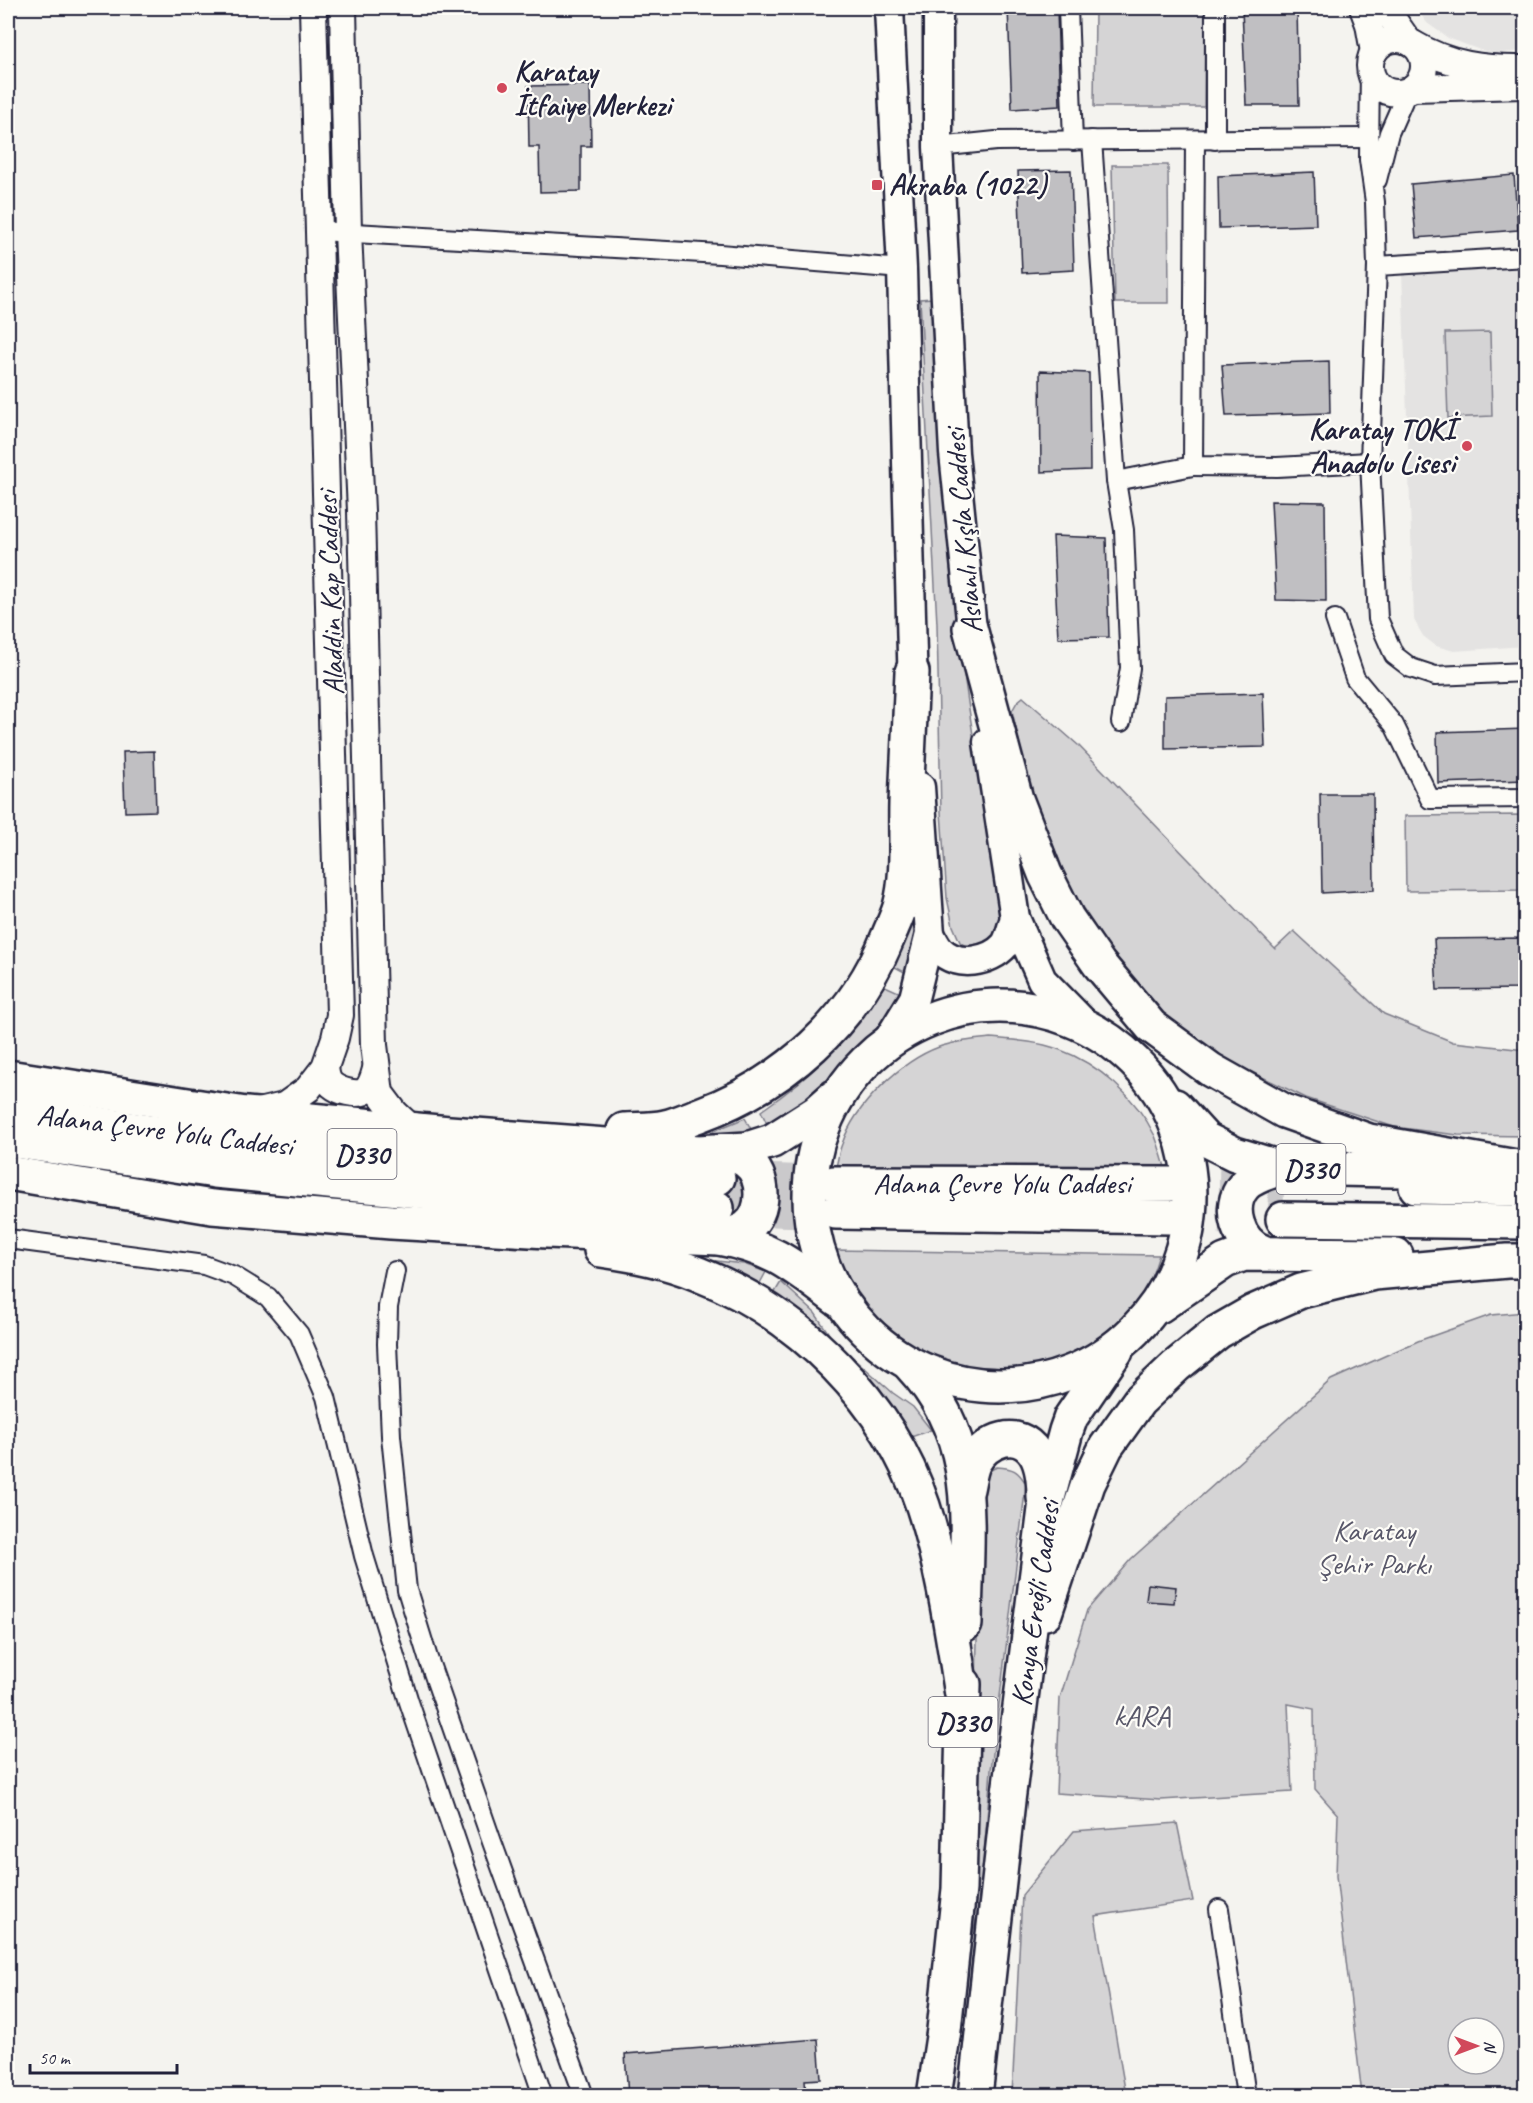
<svg xmlns="http://www.w3.org/2000/svg" width="1533" height="2103" viewBox="0 0 1533 2103" font-family="Caveat,sans-serif">
  <rect width="100%" height="100%" fill="#f4f3ef"/>
  <filter id="ink" filterUnits="userSpaceOnUse"><feTurbulence type="fractalNoise" baseFrequency=".0167" numOctaves="2"/><feDisplacementMap in="SourceGraphic" scale="12" xChannelSelector="R" yChannelSelector="G"/><feConvolveMatrix kernelMatrix="1 2 1 2 8 2 1 2 1" color-interpolation-filters="sRGB"/></filter>
  <g filter="url(#ink)">
    <!-- built -->
    <g fill="#e4e3e2">
      <path d="M1416,8H1525V51L1496,53L1480,50L1448,38L1427,23Z"/>
      <path d="M1525,265V646L1454,651L1436,646L1423,636L1414,620L1402,272Z"/>
    </g>
    <!-- green -->
    <g fill="#d5d4d5" stroke="#7c7b88" stroke-width="1.5" fill-rule="evenodd">
      <path d="M1095,8H1205L1204,107H1094Z"/>
      <path d="M1112,165H1168L1169,303H1115Z"/>
      <path d="M932,298C937,384 940,471 949,556C962,677 983,797 1002,916L997,941L971,950L960,942L953,926L947,898L941,812L937,624L920,299Z"/>
      <path d="M1490,332L1492,416L1448,418L1445,333Z"/>
      <path d="M1023,697L1078,745L1275,949L1294,931L1384,1014L1453,1042L1525,1050V1136L1458,1135L1394,1127L1306,1098L1229,1061L1166,1016L1120,964L1072,892L1029,785L1012,711L1017,702Z"/>
      <path d="M1525,815V890L1406,891L1405,816Z"/>
      <path d="M912,912C917,932 918,955 908,974L893,966Z"/>
      <path d="M883,985L903,994L882,1027L848,1058L832,1075L819,1096L773,1137L761,1111C816,1073 847,1041 883,985Z"/>
      <path d="M990,1038C1012,1040 1036,1041 1058,1049C1099,1064 1136,1097 1155,1136C1159,1146 1162,1157 1165,1167H836C838,1159 839,1151 842,1144C855,1105 901,1061 939,1047C955,1041 973,1040 990,1038Z"/>
      <path d="M745,1118L759,1144L689,1141Z"/>
      <path d="M834,1250L1159,1255C1146,1300 1117,1341 1074,1363C994,1405 882,1360 844,1280C840,1271 837,1260 834,1250Z"/>
      <path d="M672,1256L744,1264L766,1272L752,1298Z"/>
      <path d="M781,1282L815,1313L831,1337L847,1352L893,1393L913,1407L931,1430L900,1441L765,1309Z"/>
      <path d="M1525,1312V2095H1362L1336,1876L1338,1815L1315,1789L1314,1709L1288,1704L1292,1792L1161,1800L1056,1793L1060,1698L1087,1610L1131,1559L1331,1380L1418,1341L1491,1315ZM1458,2028H1494V2064H1458Z"/>
      <path d="M997,1467C1013,1468 1018,1470 1026,1484L991,1770L980,1904L971,1942L967,1937L974,1784L980,1496C982,1484 984,1471 997,1467Z"/>
      <path d="M1177,1823L1193,1901L1095,1916L1126,2095H1012L1022,1895L1074,1831Z"/>
    </g>
    <!-- building -->
    <g fill="#c0bfc2" stroke="#22223b" stroke-width="1.5">
      <path d="M1008,8L1057,9L1060,106L1012,109Z"/>
      <path d="M1242,8H1297L1299,105H1246Z"/>
      <path d="M590,85L591,146H581V191L540,192L539,147H529L528,86Z"/>
      <path d="M1071,170L1074,270L1022,273L1018,171Z"/>
      <path d="M1314,172L1316,225L1219,228L1218,176Z"/>
      <path d="M1514,175L1518,230L1416,238L1411,184Z"/>
      <path d="M1329,361L1330,413L1226,416L1222,365Z"/>
      <path d="M1040,371L1089,373L1090,470L1041,472Z"/>
      <path d="M1271,501L1325,502L1326,601L1276,600Z"/>
      <path d="M1053,536L1106,538L1109,637L1058,638Z"/>
      <path d="M1263,693L1265,747L1165,749V696Z"/>
      <path d="M1526,729V780L1438,783L1437,732Z"/>
      <path d="M154,751L156,811L125,812L123,752Z"/>
      <path d="M1320,794H1373L1374,890L1322,893Z"/>
      <path d="M1526,938V989L1437,990L1434,939Z"/>
      <path d="M1148,1584L1176,1587L1174,1603L1146,1601Z"/>
      <path d="M818,2039L821,2079L805,2080L806,2096H628L625,2054Z"/>
    </g>
    <g fill="none" stroke-linecap="round" stroke-linejoin="round">
      <!-- highway-tunnel -->
      <g stroke="#cac9cb" stroke-width="33" stroke-dasharray="33 16" stroke-linecap="butt">
        <path d="M718,1178L834,1183"/>
        <path d="M1170,1184L1284,1186"/>
        <path d="M717,1208L836,1212"/>
        <path d="M1170,1217L1283,1219"/>
      </g>
      <defs>
        <g id="street">
          <path d="M1068,8L1073,141"/>
          <path d="M1370,66L1369,160L1375,202L1377,266L1370,462L1378,619L1394,655L1411,668L1435,676L1526,672"/>
          <path d="M1092,140L1116,481L1124,530L1130,668L1121,722"/>
          <path d="M1195,140L1193,466L1277,467L1370,462"/>
          <path d="M1215,140V8"/>
          <path d="M938,147L996,141L1369,138"/>
          <path d="M1377,180L1389,133L1407,92"/>
          <path d="M319,231L720,254L902,269"/>
          <path d="M1377,266L1526,257"/>
          <path d="M1116,481L1193,466"/>
          <path d="M1335,619L1355,678L1394,725L1430,799L1526,798"/>
          <path d="M8,1239L204,1265L234,1276L268,1297L299,1334L326,1397L364,1556L409,1702L543,2096"/>
          <path d="M395,1271L388,1307L387,1344L391,1436L407,1590L428,1658L492,1842L584,2096"/>
          <path d="M1219,1909L1246,2096"/>
        </g>
        <g id="secondary">
          <path d="M343,8L348,232L361,511L374,1045L380,1093L395,1113L408,1125L422,1128"/>
          <path d="M1363,8L1369,24L1374,52"/>
          <path d="M1385,8L1408,41"/>
          <circle cx="1397" cy="66" r="27"/>
          <path d="M1413,44C1448,65 1485,70 1526,69"/>
          <path d="M1413,88L1524,85"/>
          <path d="M325,1067C326,1074 326,1080 332,1085C339,1091 356,1096 365,1091C372,1086 374,1076 376,1069"/>
          <path d="M258,1112L284,1106L308,1089L325,1067L335,1038L340,1015L313,8"/>
        </g>
        <g id="primary">
          <path d="M889,8L902,269L913,693"/>
          <path d="M938,8V147L954,453L974,649"/>
          <path d="M988,742L1015,918L1042,980L1089,1028"/>
          <path d="M930,934C933,939 936,946 940,950C957,968 990,962 1005,945C1010,938 1012,926 1015,918"/>
          <path d="M885,1045L914,998L930,934L920,787"/>
        </g>
        <g id="highway">
          <path d="M970,628L1016,799L1045,874L1067,918L1099,964L1151,1026L1211,1070L1284,1111L1369,1141L1522,1168"/>
          <circle cx="1000" cy="1196" r="190"/>
          <path d="M8,1077L246,1114L449,1133L699,1152L747,1149L772,1141L816,1113L834,1097"/>
          <path d="M1175,1106L1205,1139L1235,1154L1281,1168L1392,1170L1449,1169"/>
          <path d="M8,1109L149,1132L397,1158L718,1178"/>
          <path d="M624,1130C637,1129 652,1130 665,1127C676,1125 688,1119 699,1115C784,1084 854,1022 888,937C892,927 897,917 900,907C909,874 905,838 906,803C908,759 910,716 912,672"/>
          <path d="M8,1140L215,1171L441,1193L717,1208"/>
          <path d="M719,1151C728,1153 738,1155 746,1161C766,1175 766,1213 746,1228C738,1233 728,1235 719,1238"/>
          <path d="M8,1173L212,1207L391,1222L547,1231L719,1238C774,1248 794,1267 837,1299"/>
          <path d="M834,1183L1170,1184"/>
          <path d="M1416,1187L1526,1189"/>
          <path d="M836,1212L1170,1217"/>
          <path d="M1283,1219L1526,1222"/>
          <path d="M601,1250C635,1255 667,1261 698,1274C800,1313 889,1403 923,1506C944,1571 953,1640 964,1707"/>
          <path d="M1277,1254C1272,1254 1267,1254 1263,1252C1238,1243 1226,1207 1244,1186C1253,1176 1268,1173 1281,1168"/>
          <path d="M1159,1306L1225,1261L1244,1254L1396,1255"/>
          <path d="M911,1366C982,1441 966,1529 965,1624"/>
          <path d="M967,1489C969,1480 970,1470 974,1462C987,1440 1018,1427 1035,1453C1043,1466 1044,1483 1044,1498"/>
          <path d="M1045,1613L1088,1484L1106,1447L1139,1401L1176,1366L1218,1332L1253,1312L1301,1291L1374,1273L1507,1261H1526"/>
          <path d="M934,2096L944,2030L959,1889L964,1684"/>
          <path d="M975,2096L1008,1801L1045,1509L1066,1431L1071,1417L1116,1351"/>
        </g>
      </defs>
      <!-- street casing -->
      <use href="#street" stroke="#22223b" stroke-width="22"/>
      <!-- secondary casing -->
      <use href="#secondary" stroke="#22223b" stroke-width="30"/>
      <!-- primary casing -->
      <use href="#primary" stroke="#22223b" stroke-width="33"/>
      <!-- highway casing -->
      <use href="#highway" stroke="#22223b" stroke-width="38"/>
      <!-- street -->
      <use href="#street" stroke="#fdfcf7" stroke-width="18"/>
      <!-- secondary -->
      <use href="#secondary" stroke="#fdfcf7" stroke-width="26"/>
      <!-- primary -->
      <use href="#primary" stroke="#fdfcf7" stroke-width="28"/>
      <!-- highway -->
      <use href="#highway" stroke="#fdfcf7" stroke-width="33"/>
    </g>
  </g>
  <!-- markers -->
  <g fill="#d1495b" stroke="#fdfcf7" stroke-width="2">
    <circle cx="502" cy="88" r="6"/>
    <rect x="871" y="179" width="12" height="12" rx="3"/>
    <circle cx="1467" cy="446" r="6"/>
  </g>
  <g text-anchor="middle" stroke-width="4.5" stroke-linejoin="round" paint-order="stroke">
    <!-- shield labels -->
    <g fill="#fdfcf7" stroke="#646373" stroke-width="1.5">
      <rect x="327.5" y="1129" width="69" height="50" rx="4.5"/>
      <rect x="1276.5" y="1144" width="69" height="50" rx="4.5"/>
      <rect x="928.5" y="1697" width="69" height="50" rx="4.5"/>
    </g>
    <g font-size="28" font-weight="bold" fill="#22223b">
      <text x="362" y="1164">D330</text>
      <text x="1311" y="1179">D330</text>
      <text x="963" y="1732">D330</text>
    </g>
    <!-- poi labels -->
    <g font-size="30" font-weight="bold" fill="#22223b" stroke="#fdfcf7" text-anchor="start">
      <text x="514" y="81">Karatay<tspan x="514" dy="34">İtfaiye Merkezi</tspan></text>
      <text x="889" y="195">Akraba (1022)</text>
      <text x="1455" y="439" text-anchor="end">Karatay TOKİ<tspan x="1455" dy="34">Anadolu Lisesi</tspan></text>
    </g>
    <!-- street labels -->
    <g font-size="30" fill="#22223b" stroke="#fdfcf7">
      <text transform="translate(963 531) rotate(-95)" y="10">Aslanlı Kışla Caddesi</text>
      <text transform="translate(330 593) rotate(-92)" y="10">Aladdin Kap Caddesi</text>
      <text transform="translate(165 1130) rotate(7)" y="10">Adana Çevre Yolu Caddesi</text>
      <text x="1002" y="1193">Adana Çevre Yolu Caddesi</text>
      <text transform="translate(1035 1603) rotate(-82)" y="10">Konya Ereğli Caddesi</text>
    </g>
    <!-- park labels -->
    <g font-size="30" fill="#585769" stroke="#fdfcf7">
      <text x="1374" y="1540">Karatay<tspan x="1374" dy="34">Şehir Parkı</tspan></text>
      <text x="1142" y="1725">kARA</text>
    </g>
  </g>
  <!-- margin -->
  <rect width="1533" height="2103" fill="none" stroke="#fdfcf7" stroke-width="30"/>
  <rect x="15" y="15" width="1503" height="2073" fill="none" stroke="#22223b" stroke-width="2" filter="url(#ink)"/>
  <!-- north arrow -->
  <g transform="translate(1476 2046) rotate(90)"><circle r="28" fill="#fdfcf7" stroke="#a5a5ac" stroke-width="1.5"/>
  <path d="M0-4.5L10 22L0 15L-10 22Z" fill="#d1495b"/>
  <text y="-9" font-size="16" font-weight="bold" text-anchor="middle" fill="#22223b">N</text>
  </g>
  <!-- scale -->
  <path d="M30 2064v9h147v-9" fill="none" stroke="#22223b" stroke-width="3"/>
  <text x="39" y="2064" font-size="18" fill="#22223b" stroke="#fdfcf7" stroke-width="4.5" paint-order="stroke">50 m</text>
</svg>
